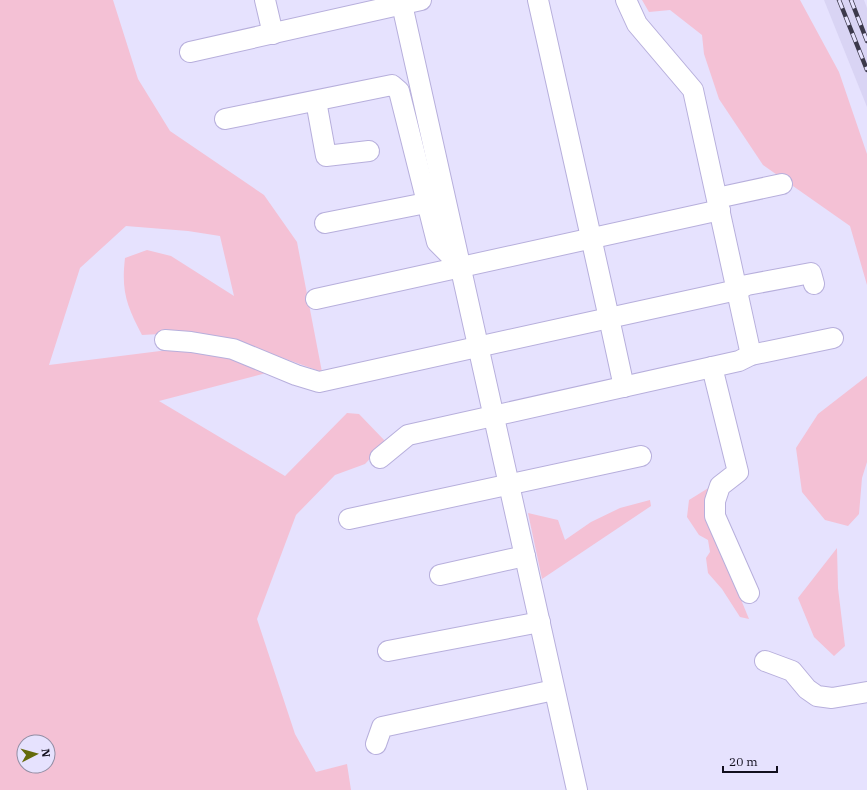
<svg xmlns="http://www.w3.org/2000/svg" width="867" height="790" viewBox="0 0 867 790" font-family="'IBM Plex Serif',serif">
  <rect width="100%" height="100%" fill="#e6e2fe"/>
  <!-- built -->
  <path fill="#d9d4f4" d="M824,0H864L867,8V107Z"/>
  <!-- green -->
  <g fill="#f4c1d5" fill-rule="evenodd">
    <path d="M0,0H113L138,79L170,131L264,195L297,242L322,372L255,348L177,333L142,335C127,306 121,292 125,258L147,250L171,256L234,296L220,236L188,231L126,226L80,268L49,365L176,349L230,356L270,372L159,401L285,476L347,413L359,414L386,442L365,464L335,475L296,515L257,619L295,734L316,772L347,764L351,790H0ZM24,742H48V766H24Z"/>
    <path d="M642,0H800L839,72L867,154V285L850,226L763,165L719,99L704,54L702,35L670,10L649,12Z"/>
    <path d="M867,376V462L862,478L859,514L848,526L825,520L802,492L796,448L818,414Z"/>
    <path d="M710,487L742,602L749,619L740,617L722,589L708,573L706,558L710,552L708,540L699,535L687,517L689,500Z"/>
    <path d="M650,500L651,506L542,579L528,513L558,520L565,540L591,522L620,508Z"/>
    <path d="M837,548L838,588L845,646L834,656L814,637L798,598Z"/>
  </g>
  <g fill="none" stroke-linecap="round" stroke-linejoin="round">
    <defs>
      <g id="street">
        <path d="M265,0L273,34"/>
        <path d="M401,0L577,790"/>
        <path d="M626,0L637,24L693,90L751,355"/>
        <path d="M190,52L421,0"/>
        <path d="M316,101L326,156L369,151"/>
        <path d="M225,119L392,85L399,91L437,242L462,267"/>
        <path d="M717,198L782,184"/>
        <path d="M325,223L426,203"/>
        <path d="M316,299L720,210"/>
        <path d="M165,340L191,342L233,349L296,375L319,382L609,318L538,0"/>
        <path d="M712,367L738,472L720,486L715,501V516L749,593"/>
        <path d="M624,387L609,318L737,290L747,285L811,273L814,284"/>
        <path d="M380,458L408,435L739,361L751,355L833,338"/>
        <path d="M349,519L641,456"/>
        <path d="M440,575L525,556"/>
        <path d="M388,651L540,622"/>
        <path d="M765,661L792,671L807,689L817,696L832,698L867,692"/>
        <path d="M376,744L382,727L554,690"/>
      </g>
    </defs>
    <!-- street casing -->
    <use href="#street" stroke="#b7afdc" stroke-width="22"/>
    <!-- street -->
    <use href="#street" stroke="#fff" stroke-width="20"/>
    <defs>
      <g id="rail">
        <path d="M839,0L867,70"/>
        <path d="M851,0L867,41"/>
      </g>
    </defs>
    <!-- rail casing -->
    <use href="#rail" stroke="#3c394b" stroke-width="4.5"/>
    <!-- rail -->
    <use href="#rail" stroke="#e6e2fe" stroke-width="3" stroke-dasharray="9" stroke-linecap="butt"/>
  </g>
  <!-- north arrow -->
  <g transform="translate(36 754) rotate(84)"><circle r="19" fill="#e6e2fe" stroke="#918ea4"/>
  <path d="M0-3L7 15L0 10L-7 15Z" fill="#656a0b"/>
  <text y="-6" font-size="11" font-weight="bold" text-anchor="middle" fill="#120f1e">N</text>
  </g>
  <!-- scale -->
  <path d="M723 766v6h54v-6" fill="none" stroke="#120f1e" stroke-width="2"/>
  <text x="729" y="766" font-size="12" fill="#120f1e" stroke="#e6e2fe" stroke-width="3" paint-order="stroke">20 m</text>
</svg>
